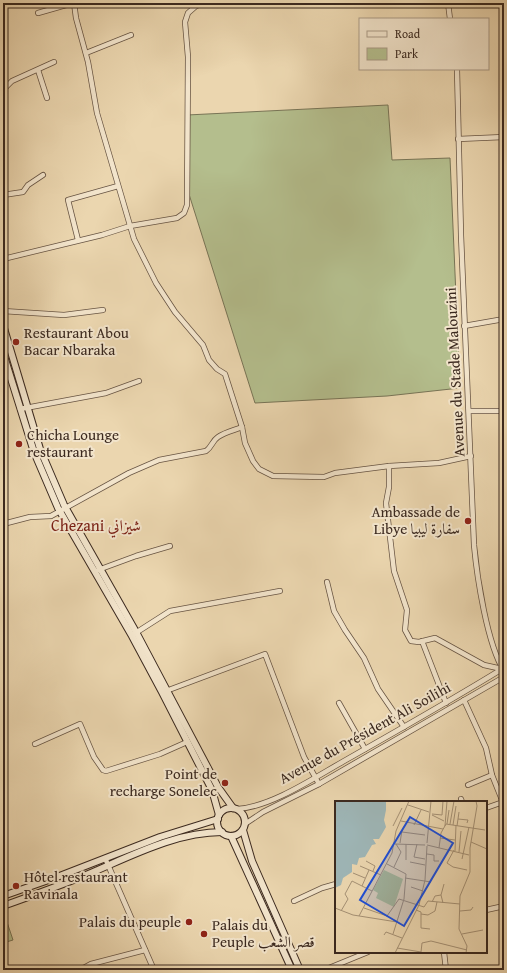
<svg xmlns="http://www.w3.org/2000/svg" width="507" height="973" viewBox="0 0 507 973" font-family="'Gentium Book Plus',Amiri,serif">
  <rect width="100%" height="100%" fill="#ebd6af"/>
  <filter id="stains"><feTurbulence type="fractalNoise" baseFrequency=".005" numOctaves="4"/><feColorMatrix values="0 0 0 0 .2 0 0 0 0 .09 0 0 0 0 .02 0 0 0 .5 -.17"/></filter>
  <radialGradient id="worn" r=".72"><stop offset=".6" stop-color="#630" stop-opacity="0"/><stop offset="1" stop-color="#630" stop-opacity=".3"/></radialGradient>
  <!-- green -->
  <g fill="#b4be8d" stroke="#787456">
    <path d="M388,105L392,160L450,158L460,388L387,396L255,403L188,191L187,115Z"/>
    <path d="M4,913L13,940L3,943V914Z"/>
  </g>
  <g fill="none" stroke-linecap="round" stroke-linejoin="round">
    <defs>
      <g id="street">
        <path d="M74,3L76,18L88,62L97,113L134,239L156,283L175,312L203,345L209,360L217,369L225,374L242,427L245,443L253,461L259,469L273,476L324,477L335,473L389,466L439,463L471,456"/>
        <path d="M448,3L450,19"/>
        <path d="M38,13L73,3"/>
        <path d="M86,53L131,35"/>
        <path d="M457,69L461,235L474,545C477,577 487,644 504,671"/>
        <path d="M38,70L47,98"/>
        <path d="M3,90L12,81L54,62"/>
        <path d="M458,139L504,137"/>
        <path d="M3,195L23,192L28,185L43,175"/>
        <path d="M78,240L68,200L118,186"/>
        <path d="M3,259L102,235L130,226L177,218L184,213L187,205L188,57L185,22L188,13L196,6L205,3"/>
        <path d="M3,311L64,315L103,310"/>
        <path d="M464,326L504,319"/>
        <path d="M20,409L106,393L139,381"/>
        <path d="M469,411H504"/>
        <path d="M389,466V487L386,503L394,571L407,610L405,630L411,641L419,642L435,638L484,665L502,669"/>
        <path d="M3,524L30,517L51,516L129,473L159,460L206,451C212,447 212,441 218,437C225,432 235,430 242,427"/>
        <path d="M98,570L136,556L170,546"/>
        <path d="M327,582L334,611L345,630L364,658L378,689L404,727"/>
        <path d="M134,634L170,611L280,591"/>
        <path d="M422,641L446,703"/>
        <path d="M166,691L265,654L304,757L319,784"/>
        <path d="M464,700L486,748L492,775L504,805"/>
        <path d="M339,703L365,749"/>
        <path d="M35,744L80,724L94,757L103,770L106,771L160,754L187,742"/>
        <path d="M468,785L492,775"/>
        <path d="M461,799L462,802"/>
        <path d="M486,808L503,802"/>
        <path d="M237,809C271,807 314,778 344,761C397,731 450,701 502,669"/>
        <path d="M245,824L263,812L319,784L504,677"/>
        <path d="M105,858L154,970"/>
        <path d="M294,901L322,888L336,884"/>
        <path d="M486,910L504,906"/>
        <path d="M444,952L446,970"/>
        <path d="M80,970L91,964L145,950"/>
        <path d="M324,970L368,952"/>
      </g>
      <g id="secondary">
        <path d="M3,325L40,449L64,505L136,632L218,787L233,808"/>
        <path d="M3,353L34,452L58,508L132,636L162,692L212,790L219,815"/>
        <circle cx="231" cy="822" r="14"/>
        <path d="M243,830L252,861L300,970"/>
        <path d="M231,836L292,970"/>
        <path d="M3,896L57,877L160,837L218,819"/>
        <path d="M3,906C31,896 59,886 86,875C129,857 175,832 222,832"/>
      </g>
    </defs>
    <!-- street casing -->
    <use href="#street" stroke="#675443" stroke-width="6"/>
    <!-- secondary casing -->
    <use href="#secondary" stroke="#3b291f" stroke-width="8"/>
    <!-- street -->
    <use href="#street" stroke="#f2e4cb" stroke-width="4.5"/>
    <!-- secondary -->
    <use href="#secondary" stroke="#f2e4cb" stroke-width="6"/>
  </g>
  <!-- markers -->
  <g fill="#8f2418" stroke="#f2e4cb" stroke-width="1.5">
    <circle cx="16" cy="342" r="4"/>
    <circle cx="19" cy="444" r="4"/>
    <circle cx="468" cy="521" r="4"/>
    <circle cx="225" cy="783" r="4"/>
    <circle cx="16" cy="886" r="4"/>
    <circle cx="189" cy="922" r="4"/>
    <circle cx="204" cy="934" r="4"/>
  </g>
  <g text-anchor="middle" stroke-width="4" stroke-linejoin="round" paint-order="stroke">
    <!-- poi labels -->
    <g font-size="15" fill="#3b291f" stroke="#f2e4cb" text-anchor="start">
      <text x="24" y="338">Restaurant Abou<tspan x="24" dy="17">Bacar Nbaraka</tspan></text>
      <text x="27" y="440">Chicha Lounge<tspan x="27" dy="17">restaurant</tspan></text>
      <text x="460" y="517" text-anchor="end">Ambassade de<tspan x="460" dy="17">Libye سفارة ليبيا</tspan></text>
      <text x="217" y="779" text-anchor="end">Point de<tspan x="217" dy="17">recharge Sonelec</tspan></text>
      <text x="24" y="882">Hôtel restaurant<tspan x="24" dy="17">Ravinala</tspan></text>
      <text x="181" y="927" text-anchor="end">Palais du peuple</text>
      <text x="212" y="930">Palais du<tspan x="212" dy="17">Peuple قصر الشعب</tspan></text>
    </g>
    <!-- street labels -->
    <g font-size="15" fill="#3b291f" stroke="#f2e4cb">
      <text transform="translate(455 372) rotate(-93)" y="5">Avenue du Stade Malouzini</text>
      <text transform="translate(365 733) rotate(-29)" y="5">Avenue du Président Ali Soilihi</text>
    </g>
    <!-- neighbourhood labels -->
    <g font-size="16" fill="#7a1f14" stroke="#f2e4cb">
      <text x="96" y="531">Chezani شيزاني</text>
    </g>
  </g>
  <!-- overview -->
  <g transform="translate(335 801)">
    <rect width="152" height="152" fill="#ebd6af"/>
    <path d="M49,69L68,78L59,106L41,97L43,92L38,89Z" fill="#b4be8d"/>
    <path d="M0,0H51V9L49,19L51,26L44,38H38L41,43L37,44L30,56L24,57L22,64L17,63V71L8,77L6,84L0,87Z" fill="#9eb6b7"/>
    <path fill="none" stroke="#9eb6b7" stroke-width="2" d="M0,31L19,0"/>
    <path fill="none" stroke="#a59175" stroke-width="1" d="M73,4L94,11M97,13L107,14L108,0M97,14L109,20M123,18L133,19L132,22M66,20L108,28M112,23L114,9M115,23L119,0M79,24L86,9M118,24L121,5M58,25L67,7M110,25L112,0M122,25L124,11M67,31L90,34M105,37L120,39M136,41L152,48M65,42L67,29M92,42L96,0M60,43L90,44M82,43L79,56L90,58M92,44L134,54M104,47L106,32L111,23L150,29M120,50L121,24M124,51L126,30M92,53L99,54V60H104M127,58L134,26M71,59V43M31,60L40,65L38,70M75,61L90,64M112,62L118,66L132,69M112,62L119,49M52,63L71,73L69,98L58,133M25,65L46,74M59,66L66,51L61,43M18,72L30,77M70,77L96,81M27,85L34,69M76,86L88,90M97,101L100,95L106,94M108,102L106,94L109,83M0,107L18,114L62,121M29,107L52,115L64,98L89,106L93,100L125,103M81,109L86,111V127L95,128M6,110L13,98L10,93L17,80L37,90M125,110L136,109L138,106M86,113L93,114L100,110L102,101M24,115L57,52L61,30L74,0M127,133L148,129M49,134L51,131L67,137M62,147L86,151L87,142L96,140L132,149M60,152L84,104L90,79L92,45M131,152L132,145L124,128L125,95L135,71V47L142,5L141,0"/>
    <path fill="#1d4ed8" fill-opacity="0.15" stroke="#1d4ed8" stroke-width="2" d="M75,16L118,42L69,125L25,99Z"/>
    <rect width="152" height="152" fill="none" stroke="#3b291f" stroke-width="2"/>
  </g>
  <!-- margin -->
  <rect width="507" height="973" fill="none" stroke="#ebd6af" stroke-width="16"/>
  <rect x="4" y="4" width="499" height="965" fill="none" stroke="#3b291f" stroke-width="2"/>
  <rect x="8" y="8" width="491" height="957" fill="none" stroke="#3b291f"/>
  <!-- legend -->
  <rect x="359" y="18" width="130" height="52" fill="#f2e4cb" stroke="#a99986"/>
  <rect x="367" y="31" width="20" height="6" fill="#f2e4cb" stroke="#a99986"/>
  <text x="395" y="38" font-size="12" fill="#3b291f">Road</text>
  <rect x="367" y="48" width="20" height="12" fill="#b4be8d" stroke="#a99986"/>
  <text x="395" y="58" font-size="12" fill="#3b291f">Park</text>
  <rect width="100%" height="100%" filter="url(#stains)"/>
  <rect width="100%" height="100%" fill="url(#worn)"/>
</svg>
